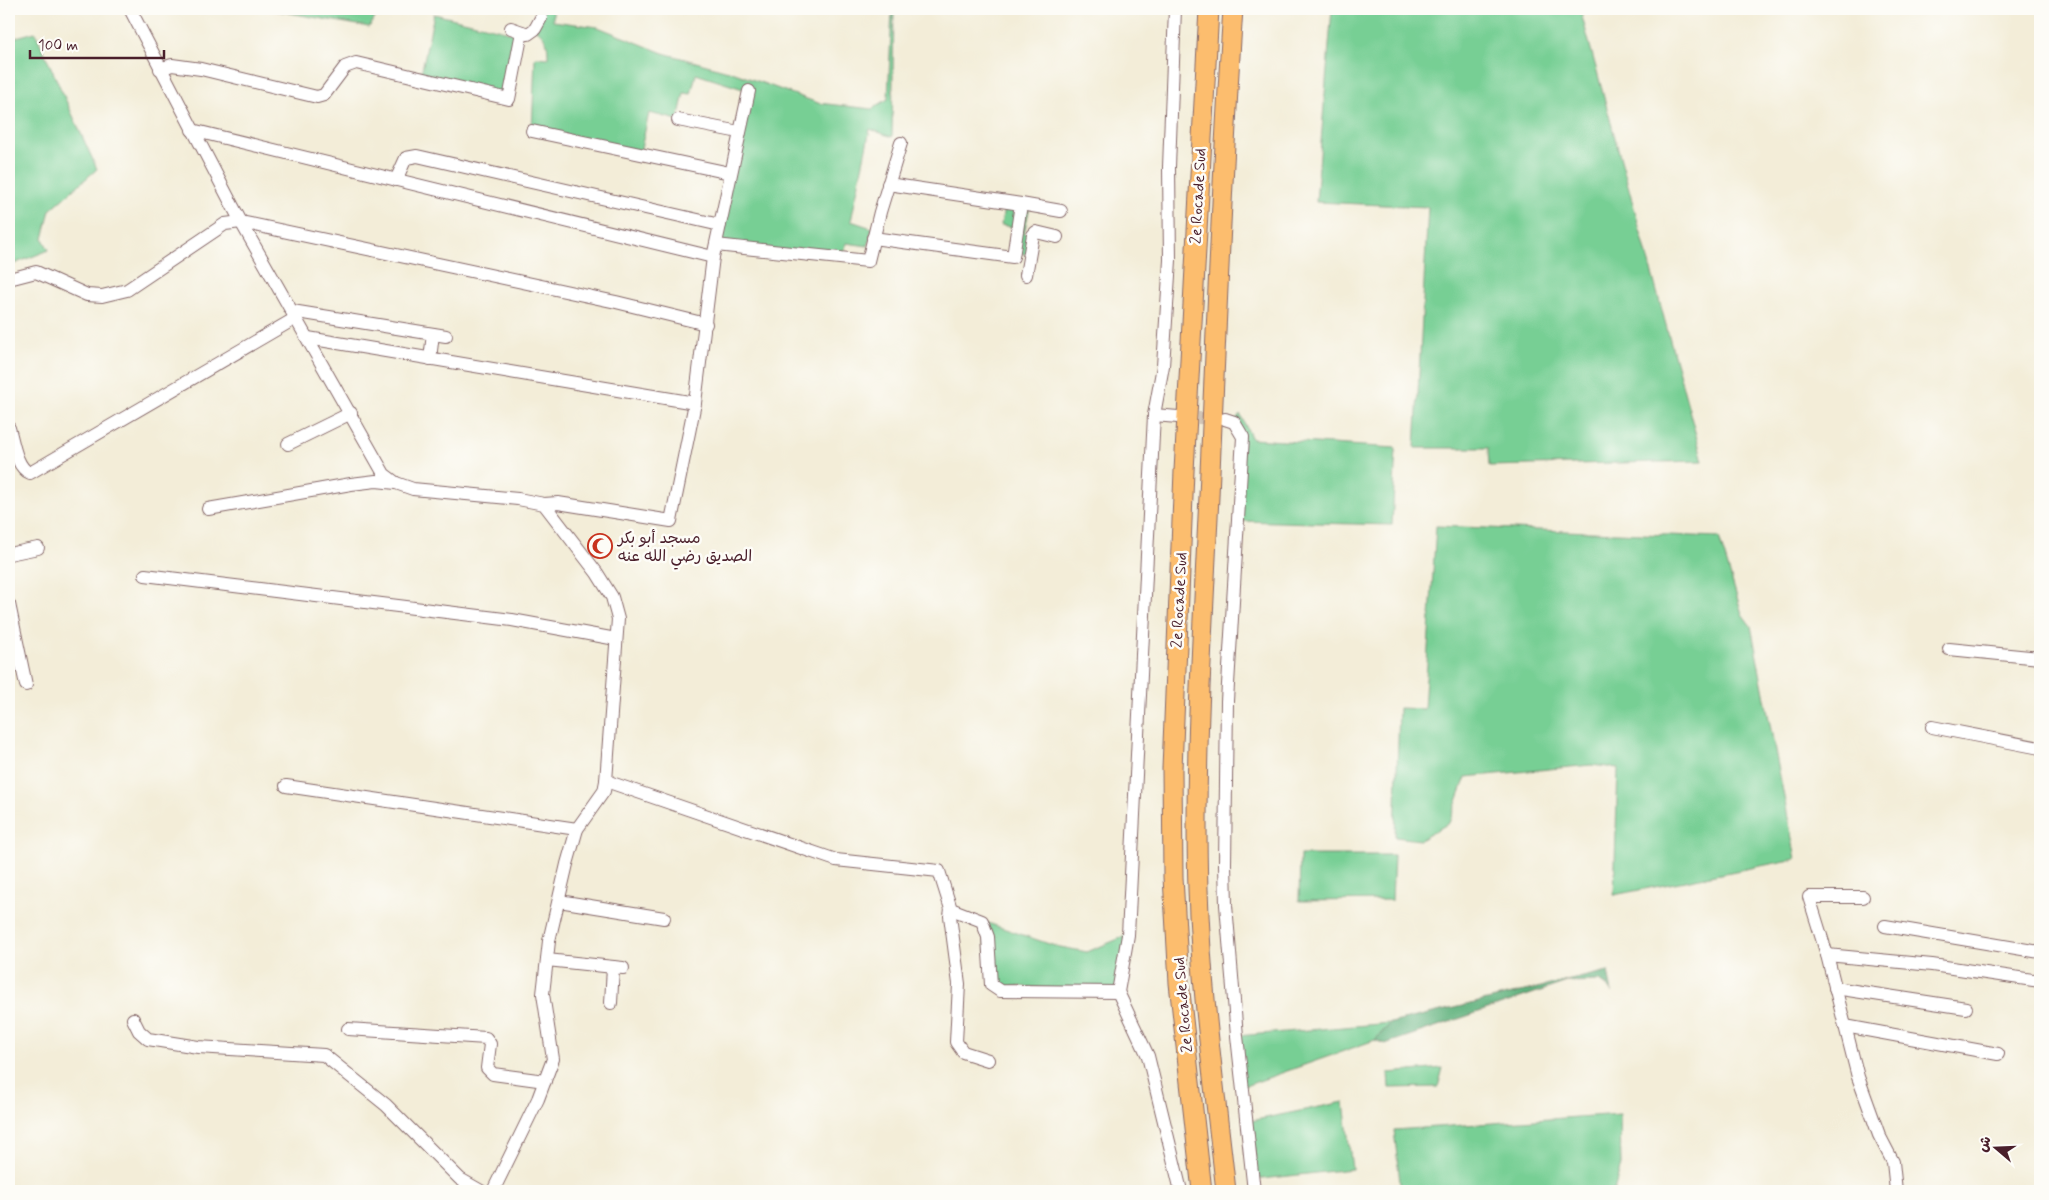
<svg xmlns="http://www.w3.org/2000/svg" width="2049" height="1200" viewBox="0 0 2049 1200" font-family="Mynerve,'Playpen Sans Arabic',sans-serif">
  <rect width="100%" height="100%" fill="#fdfcf7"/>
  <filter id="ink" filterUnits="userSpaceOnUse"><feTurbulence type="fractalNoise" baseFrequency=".02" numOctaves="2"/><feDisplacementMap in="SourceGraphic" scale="10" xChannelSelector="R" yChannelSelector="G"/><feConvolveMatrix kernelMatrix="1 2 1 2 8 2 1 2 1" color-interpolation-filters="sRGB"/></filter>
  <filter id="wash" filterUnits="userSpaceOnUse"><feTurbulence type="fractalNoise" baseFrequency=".0096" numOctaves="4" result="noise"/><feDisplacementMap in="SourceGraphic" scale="20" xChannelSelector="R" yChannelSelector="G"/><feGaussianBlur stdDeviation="1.12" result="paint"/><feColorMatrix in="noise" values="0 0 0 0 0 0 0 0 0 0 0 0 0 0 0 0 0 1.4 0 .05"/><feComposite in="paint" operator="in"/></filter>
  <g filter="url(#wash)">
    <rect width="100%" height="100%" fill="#f3edd8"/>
    <!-- green -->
    <g fill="#77cf94" stroke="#607760">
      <path d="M267,9H381L369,27Z"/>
      <path d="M541,9H553V21L598,27L663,53L732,72L818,103L872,109L888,99L892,9H894L892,137L870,129L851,221L872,228L868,246L846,243L843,258L716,245L749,91L696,74L691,94L684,93L678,120L649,113L640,153L532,131L535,57L548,58C548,44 547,37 535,29L541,18Z"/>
      <path d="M1332,9H1580L1703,461L1489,466L1488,448H1415L1428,207L1316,202Z"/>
      <path d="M434,14L518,34L507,95L421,74Z"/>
      <path d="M35,32L97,169L50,210L43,239L49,250L9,266V39Z"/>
      <path d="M1005,202L1030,206L1024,233L1033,235L1030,255L1014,252L1017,228L1001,225Z"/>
      <path d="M1240,414L1252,439L1396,448L1392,525L1238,521L1243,437L1234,422Z"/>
      <path d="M1436,526L1719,537L1742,614L1751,626L1796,859L1614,895L1618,768L1591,765L1466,777L1449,823L1420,840L1395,837L1399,708L1424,709Z"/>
      <path d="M1300,855H1394L1392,900L1299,901Z"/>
      <path d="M982,921L1055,946L1087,952L1128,935L1118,992L991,985Z"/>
      <path d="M1391,1023L1375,1040L1242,1087L1237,1036Z"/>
      <path d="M1443,1068L1438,1087L1389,1088L1388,1073Z"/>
      <path d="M1344,1102L1352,1169L1253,1180L1246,1122Z"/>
      <path d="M1620,1114L1621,1165L1614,1191H1401L1394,1130Z"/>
    </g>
    <!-- forest -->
    <path fill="#61b27e" stroke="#566854" d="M1608,971L1612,993L1607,986L1600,981L1567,982L1385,1044L1375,1040L1391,1023Z"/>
  </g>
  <g filter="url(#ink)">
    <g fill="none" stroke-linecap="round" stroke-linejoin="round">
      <!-- minor-tunnel -->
      <path stroke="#d1c4b5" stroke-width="12" stroke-dasharray="12 6" stroke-linecap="butt" d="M1180,417L1220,419"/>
      <defs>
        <g id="minor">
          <path d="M130,9L241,222L384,474L396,483L413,489L518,499L544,504L597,573L612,597L618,619L606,781L604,791L577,829L567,864L549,941L543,994L553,1059L538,1099L493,1191"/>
          <path d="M511,28L528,34L535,29L541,18"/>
          <path d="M160,69L172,65L201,69L317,97L324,95L345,67L356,63L509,99L522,32"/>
          <path d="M678,120L739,132"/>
          <path d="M192,130L713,257"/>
          <path d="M532,131L730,173"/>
          <path d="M396,180L406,158L417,156L720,225"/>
          <path d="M1021,204L1061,211"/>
          <path d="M873,238L1013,257L1021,204L888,184"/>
          <path d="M716,245L868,261L880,212L901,143"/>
          <path d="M1026,275L1033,235L1036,232L1057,237"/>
          <path d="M9,279L36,272L87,295L102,296L127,290L225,224L241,222L616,302L706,324"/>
          <path d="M292,311L446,336"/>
          <path d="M308,338L695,403"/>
          <path d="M430,359L433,334"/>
          <path d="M1154,415L1178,417"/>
          <path d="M1225,419L1234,422L1243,437L1227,701L1225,864L1226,905L1237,1036L1254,1191"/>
          <path d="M9,428C13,441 16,468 30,473L296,318"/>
          <path d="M288,444L351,413"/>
          <path d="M544,504L558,503L671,521L695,403L713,257L749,91"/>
          <path d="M208,509L351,484L376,481L396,483"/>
          <path d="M9,554L38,548"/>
          <path d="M145,575L512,620L616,639"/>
          <path d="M9,604L26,685"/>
          <path d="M1949,649L2040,658"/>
          <path d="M1932,727L2040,748"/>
          <path d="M606,781L836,860L939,871L951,909L982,921L988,937L991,985L1000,991L1118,992L1148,1056L1181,1191"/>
          <path d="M286,786L577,829"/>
          <path d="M1863,897H1809L1827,955L1858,1077L1879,1135L1893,1162L1896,1191"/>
          <path d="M559,901L664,918"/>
          <path d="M951,909L950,916L959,984L956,1042L963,1052L988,1060"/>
          <path d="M1885,926L2040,952"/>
          <path d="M1827,955L1932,965L2040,981"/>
          <path d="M547,960L623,968"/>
          <path d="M1835,988L1966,1008"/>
          <path d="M1118,992L1128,935L1154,415L1163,366L1170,260L1169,167L1175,9"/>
          <path d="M611,1003L613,967"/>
          <path d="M133,1019L139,1031L148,1039L198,1047L324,1055L386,1105L460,1179L481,1191"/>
          <path d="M1845,1026L1998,1054"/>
          <path d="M348,1029L486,1038L490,1044L487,1068L493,1074L545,1081"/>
        </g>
        <g id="highway">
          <path d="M1202,1191L1179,983L1173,877L1172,769L1184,471L1209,9"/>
          <path d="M1226,1191C1215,1091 1201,990 1198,889C1194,758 1203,627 1209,496C1216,334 1222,171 1233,9"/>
        </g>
      </defs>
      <!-- minor casing -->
      <use href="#minor" stroke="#856768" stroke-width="14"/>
      <!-- highway casing -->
      <use href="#highway" stroke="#856768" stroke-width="21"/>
      <!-- minor -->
      <use href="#minor" stroke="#fff" stroke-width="12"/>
      <!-- highway -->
      <use href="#highway" stroke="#fcbd6e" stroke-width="19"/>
    </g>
  </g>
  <!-- icons -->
  <defs>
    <symbol id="mosque-ring" viewBox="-11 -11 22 22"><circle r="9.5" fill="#fdfcf7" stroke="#c8321e" stroke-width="1.5"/><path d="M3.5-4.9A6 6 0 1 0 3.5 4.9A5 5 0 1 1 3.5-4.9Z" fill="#c8321e"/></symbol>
  </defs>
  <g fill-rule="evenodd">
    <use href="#mosque-ring" x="586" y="532" width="28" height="28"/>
  </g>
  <g text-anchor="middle" stroke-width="5" stroke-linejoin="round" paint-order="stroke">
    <!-- street labels -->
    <g font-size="16" fill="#4a1f2b" stroke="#fdfcf7">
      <text transform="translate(1197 196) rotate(-87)" y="6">2e Rocade Sud</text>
      <text transform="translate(1178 600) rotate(-87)" y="6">2e Rocade Sud</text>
      <text transform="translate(1182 1005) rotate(-95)" y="6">2e Rocade Sud</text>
    </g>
    <!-- poi labels -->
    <g font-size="16" fill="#4a1f2b" stroke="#fdfcf7" text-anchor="start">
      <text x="618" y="543">مسجد أبو بكر<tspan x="618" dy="18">الصديق رضي الله عنه</tspan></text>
    </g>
  </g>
  <!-- margin -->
  <rect width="2049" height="1200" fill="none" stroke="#fdfcf7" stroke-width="30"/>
  <!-- north arrow -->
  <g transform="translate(1996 1148) rotate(289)" stroke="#fdfcf7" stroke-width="4" paint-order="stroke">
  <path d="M0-4L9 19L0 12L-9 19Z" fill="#4a1f2b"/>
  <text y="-8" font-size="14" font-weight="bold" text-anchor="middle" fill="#4a1f2b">ش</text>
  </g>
  <!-- scale -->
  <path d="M30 50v8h134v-8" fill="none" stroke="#4a1f2b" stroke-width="2.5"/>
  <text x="38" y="50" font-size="15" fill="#4a1f2b" stroke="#fdfcf7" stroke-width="4" paint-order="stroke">100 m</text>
</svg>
